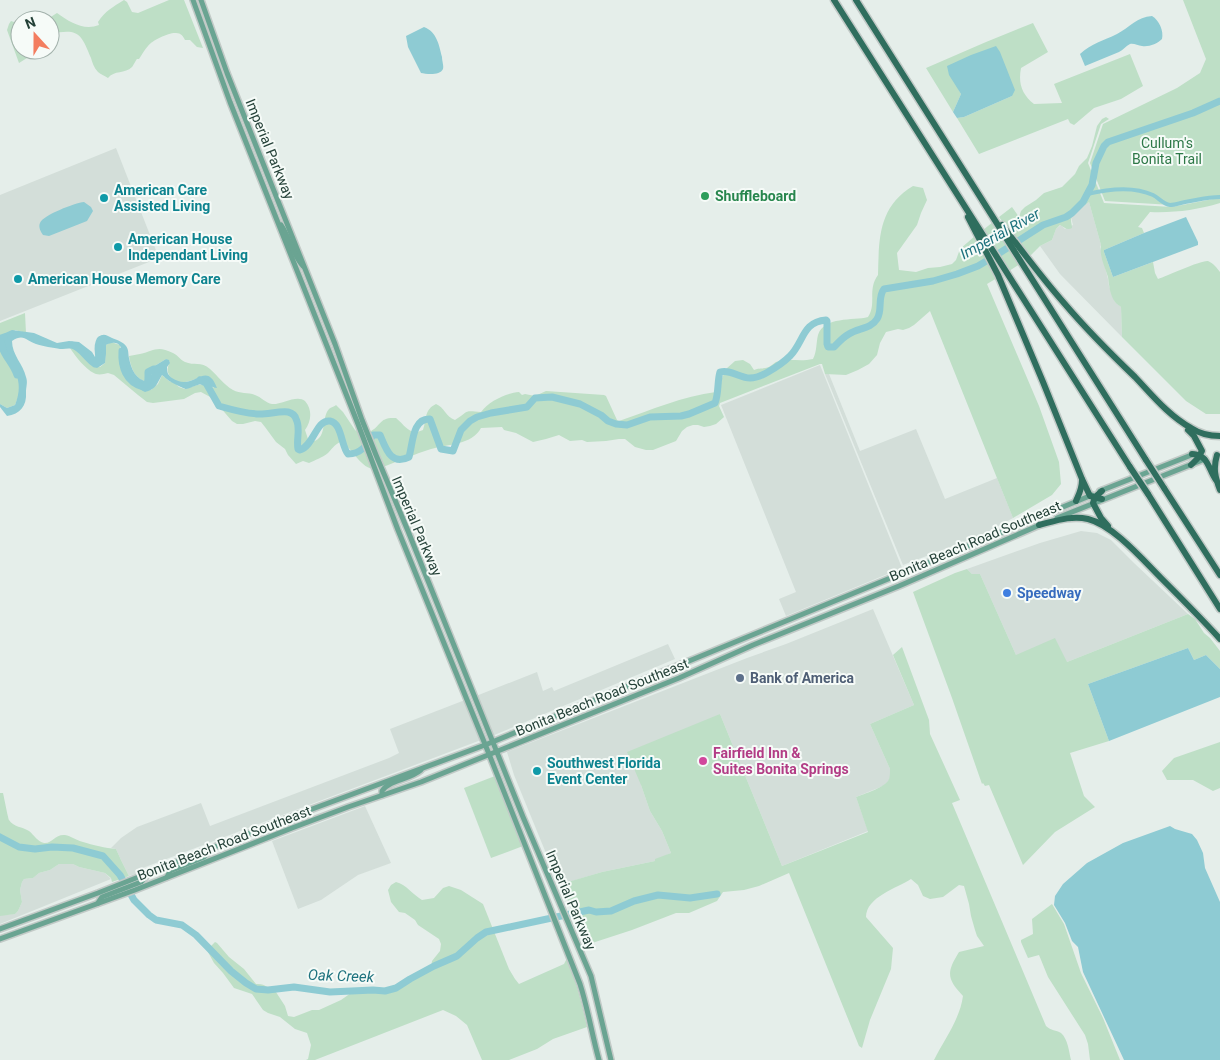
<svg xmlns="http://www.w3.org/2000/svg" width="1220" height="1060" viewBox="0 0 1220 1060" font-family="Roboto,sans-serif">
  <rect width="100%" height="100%" fill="#e5eeea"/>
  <!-- built -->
  <g fill="#d3ded9">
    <path d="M116,148L159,258L0,321V195Z"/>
    <path d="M1089,202L1101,245L1100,247L1108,279L1109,286L1115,302L1121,307L1122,337L1060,274L1040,246L1052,240L1056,229L1061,225L1065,229L1073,225L1071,217L1073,214Z"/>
    <path d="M820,365L902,568L786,616L779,599L796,592L721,405Z"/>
    <path d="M825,374H829L860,451L916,429L945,499L997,478L1013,518L984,534L903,565Z"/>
    <path d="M1081,531L1097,533L1111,540L1134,563L1188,614L1067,662L1016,655L980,574H972L967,569L1040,543Z"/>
    <path d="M873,609L914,705L870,724L890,769V777L888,782L883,786L856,797L868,831L782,866L720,714L641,785L650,811L662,831L671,853L655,861L602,872L559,885L514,775L507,752L747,658L786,644Z"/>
    <path d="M668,644L675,659L492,736L476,696L537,672L543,691L552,687L554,691Z"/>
    <path d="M465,700L481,740L140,869L141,872L129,876L121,860L116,849L111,848L121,838L137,827L201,803L210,826L389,758L399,753L390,729Z"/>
    <path d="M365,806L391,863L358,875L321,900L298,909L272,841Z"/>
    <path d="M59,864H73L79,867L105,873L111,879L0,924V915L15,914L18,911L22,902L20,890L22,882L24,879L33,878L39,873L50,870Z"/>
  </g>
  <!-- green -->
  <g fill="#bedfc6">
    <path d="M124,0L127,2L132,12L138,13L169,0H184L203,48L197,47L190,40H185C183,36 181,33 176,33C170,32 152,40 148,46C144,50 142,55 139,59H137C136,60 133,66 132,67C125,74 114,70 108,78C105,76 100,74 98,72C94,68 92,62 91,58C81,33 78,28 50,34V20H46L57,13C69,22 84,31 99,25L98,22C105,11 113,7 124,0Z"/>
    <path d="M1183,0H1220V197H1213L1172,205L1105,201L1090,163L1103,124L1177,88L1200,73L1206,59Z"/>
    <path d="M11,21L20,24V50H37L27,58L19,63L7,30L9,24Z"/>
    <path d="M1033,23L1048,52L1021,68C1018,84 1022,94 1034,104L1062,103L1054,84L1130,54L1143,86L1121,99L1094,108L1074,125L1070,123L1068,119L979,154L957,118L964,117L1012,96L956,84L961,94L953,112L926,68L986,42Z"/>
    <path d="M1106,117L1109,119L1101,124L1088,163L1104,203L1172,207L1213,199L1220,198V203C1197,210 1174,213 1150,212L1138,227L1142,228L1144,233L1104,250V252L1113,277L1153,262L1155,273L1158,279C1167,276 1201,260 1208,261C1213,263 1217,268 1220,272V414H1206L1186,401L1122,337L1121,307C1119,305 1116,304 1115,302C1110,295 1109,285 1108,277C1105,267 1099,256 1101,245L1089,202C1085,205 1071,214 1071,220C1071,223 1072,225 1072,228C1067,231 1064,227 1060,225L1056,229L1052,240L1040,246L1029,257L999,217L1012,207L1019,217L1021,211L1025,207L1036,200L1044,193L1062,187L1075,174L1079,166L1087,158L1092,146L1097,126L1102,119Z"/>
    <path d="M913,186L923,188L927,200L921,213L917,225L897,253L899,270L916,272L928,268L940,267L952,264L956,260L960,249L975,236L997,278L987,284L1039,406L1059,462L1061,484L1052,495L1013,518L930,311L914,325L909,328L903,330L898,329L886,332L880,343L877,355L869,364L858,370L846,375L825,374L822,364H820L720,403L719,406L724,417L716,424L710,426L704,427L698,425H693L687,427L682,431L676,441L653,450H646L635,447L625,439H619L606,441L587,442L582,440L570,441L559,435L546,439L533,442L516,433L504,430L502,427L481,428C472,445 448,444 431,449C415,454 399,461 383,467L369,432C382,426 378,417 396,418C406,426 409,436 423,430C427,418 424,410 436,404C444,407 446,417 455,420C469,411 463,410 481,412C489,401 506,393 519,392L522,395L525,394L535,396L546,391L604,395L606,396L617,420L619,421C651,410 683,396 716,392L726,369L735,361L743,360L750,364L754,370C759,368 761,369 765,368C769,368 773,364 776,362C788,358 801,362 813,359C817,351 816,343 818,335C824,316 853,321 868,317C877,304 867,290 878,275C879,239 878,207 913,186Z"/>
    <path d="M993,222L1020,264L1009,271L983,230Z"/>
    <path d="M25,313L26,333L15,330L2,347C8,356 19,375 20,386C20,393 17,400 15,405L7,408L0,404V323Z"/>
    <path d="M109,343H114L120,345C121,350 121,353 121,357C123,370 133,379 140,389L151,390L158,384L162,375L169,381L175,383L179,387L185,389L197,385L206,384L214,388L208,376C199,376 193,381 185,382C173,383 163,374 170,362L166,359L153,367L150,379L148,382C135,380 131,368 129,356C133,355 136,355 140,354C154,351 157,345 173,353C178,355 180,360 185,362C194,366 201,361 210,369C218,376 224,385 233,390C240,394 248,392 255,395C261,397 266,403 272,404C281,405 297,394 305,401C313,410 311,422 305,430L309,442C329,441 320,419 329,409C330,408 335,406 336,405L343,412L355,430L359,433L373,469C358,466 354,448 340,442C334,445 332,449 328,453C322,458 315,460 309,463L303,461L296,464L288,455L285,449L276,442L265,427L261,422L255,421L243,424H237L232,421L212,398L201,392L195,393L184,399L153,403L147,402L138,395L114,375L108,373C104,374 100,375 96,374C87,371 75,356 70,348L79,349L84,352L88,360L100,367L105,363L106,345Z"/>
    <path d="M967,569L972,574H980L1016,655L1055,638L1067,662L1188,614L1195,619L1204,633L1210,638L1220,651V669L1206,655L1194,660L1188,648L1088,684L1109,741L1070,753L1084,796L1095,807L1055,832L1023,865L989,785L985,786L983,783L982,784L952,698L913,592L955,573Z"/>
    <path d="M902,647L929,720L930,734L960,800L952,803L1046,1026C1051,1031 1056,1030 1061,1033C1068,1039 1069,1052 1071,1060H934C944,1040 960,1019 963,996C947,979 946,973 959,952L984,946L977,936L975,930L971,916L969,904L964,886L959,885L943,897L930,899L923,896L918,885L911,879C897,888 866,897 866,917L893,948L891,969L870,1020L862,1048L859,1046L789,873L759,886L744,890L723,892L717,901L689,913H676L632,930L586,945L561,884L602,872L655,861V859L671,853L662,831L650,811L641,785L627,752L720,714L782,866L868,832L856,797C864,794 883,788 888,781C890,778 890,773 890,769L870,724L914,705L893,655Z"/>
    <path d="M1220,742V788L1213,791L1193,780H1167L1162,771L1174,758Z"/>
    <path d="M495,776L523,846L491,858L464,788Z"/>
    <path d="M0,793H3C4,797 8,818 9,820C13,827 23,827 29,831C34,835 38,842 44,843C52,844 55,834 65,835C71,836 76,840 83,842C92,845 106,848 116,849L121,860L129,876L112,882L111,878L105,873L79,867L73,864H59L50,870L39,873L33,878L24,879L22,882L20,890L22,902L18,911L15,914L0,916Z"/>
    <path d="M396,882C406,884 413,895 422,900L434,898L443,888L449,886L461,890L483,904L509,969L515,979L519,984L564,964L567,958C576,981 582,1003 587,1027L553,1039L537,1049L509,1060H482L467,1025L456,1016L443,1010L315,1060H306L308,1059L311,1045L307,1033L295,1029L280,1017L268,1013L263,1010L252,994L234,988L223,973L214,963L208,952L210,947L215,942L217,943L229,957L244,969L256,984C266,983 266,989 274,989L285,1006L288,1016L294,1017L312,1010H319L341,1000L351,993L357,990L387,989L402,983L426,971L431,967L432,961L440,951L441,944L439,939L418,925L415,920L405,913L399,912L391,902L388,890L391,885Z"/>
    <path d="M1052,904L1064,924L1081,973L1103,1018L1120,1060H1090L1088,1044L1085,1035L1048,977L1039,955L1028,958L1021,942V940L1033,934L1032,919Z"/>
  </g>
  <!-- water -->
  <g fill="#8ecbd3">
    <path d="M1152,16C1159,20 1164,31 1162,39C1157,44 1149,47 1142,46C1138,46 1134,43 1130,44C1126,46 1123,50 1119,52L1085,66L1080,54C1092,43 1103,41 1117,34C1130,27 1137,17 1152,16Z"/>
    <path d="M424,27C437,32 439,45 442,57C442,61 444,66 443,69C440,76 426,74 421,73L408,47L406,36Z"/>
    <path d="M996,46L1000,52L1015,90L1012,96L964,117L957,118L953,112L961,94L949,75L947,66L971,55Z"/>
    <path d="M84,202L91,207L93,211L87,221L49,236L43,235C41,232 38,227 40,223C43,215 75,203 84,202Z"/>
    <path d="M1186,217L1198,242V245L1113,277L1104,252V250L1144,233Z"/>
    <path d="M12,330L34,333L57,343L69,341L79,342L92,352L95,357C101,351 97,345 98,337C104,333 106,335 112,338C117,340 123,342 126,346C129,350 128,354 129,358C131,369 136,380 148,382L150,379L153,367L166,359L169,360L170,363L167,367C167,373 168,375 172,378C175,380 180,382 184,382C198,382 208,364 217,388C213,388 210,385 206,384C198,383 193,388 186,389C185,389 170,382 168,380C166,379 165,377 162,375C157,383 157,389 145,392C135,388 123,368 121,357C121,353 123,349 120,346C117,341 110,343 106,345V354L105,363L97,368C87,364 90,355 83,351C76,347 67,349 60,349C54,348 42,346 36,344C26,341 24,333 12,341C12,355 23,364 26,377C28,382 26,387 26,392C27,406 20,414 7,416L0,407V404L7,408L15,405C26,379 11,366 1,344L3,334Z"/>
    <path d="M1188,648L1194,660L1206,655L1220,669V697L1109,741L1088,684Z"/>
    <path d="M1170,826L1175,829L1192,834L1197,840L1203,853L1205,868L1220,902V1060H1124L1083,972L1078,947L1072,941L1065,923L1054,905L1055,896L1063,884L1087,863L1123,843Z"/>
  </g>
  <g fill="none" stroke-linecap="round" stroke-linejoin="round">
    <!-- canal -->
    <path stroke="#8ecbd3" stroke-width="4" d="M1087,194C1108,189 1134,186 1153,195C1159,198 1163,204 1170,205C1175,205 1180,203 1185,202C1197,200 1208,197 1220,197"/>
    <!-- river -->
    <g stroke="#8ecbd3" stroke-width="7">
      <path d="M4,337L1,338C0,353 13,362 17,375"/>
      <path d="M72,345C82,348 87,359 95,364L98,363C101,355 95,349 100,340L103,339"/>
      <path d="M122,351C121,367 126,382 143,387C149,384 148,379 148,372L154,369H158"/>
      <path d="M200,380L206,383L219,406C233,410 246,414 260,414C269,414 279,411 288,412C292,413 295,415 296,419C301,428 296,439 298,449L300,450C314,446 316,419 330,421C342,423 341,446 348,454C361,454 367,445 373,435H380C386,449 391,466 409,457C413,444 412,418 430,419L441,449L453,451L461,430L470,421L477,417L491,413L527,407L535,398L552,397L580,404L601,415L608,421L616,424L627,425L650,417L681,416L689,414L715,403C719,393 717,382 720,372C730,369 740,378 750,378C756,378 763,375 768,372C775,368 784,362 790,356C804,342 802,322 826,320L827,321V344L828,347H834C838,343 843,337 849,334C858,328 871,329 877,319C883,310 877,298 884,289L933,281L957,274L978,266L998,254L1043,225L1066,217L1072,213L1083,202L1092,185L1096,163L1104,146L1108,142L1193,113L1220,101"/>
      <path d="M0,837L19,847L35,849L52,847L73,848L103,856L120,875L134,900L149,915L156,920L182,925L196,935L231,971L246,983L256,989L268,990L294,987L330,992L373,990L385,991L396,988L410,979L434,966L457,956L477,938L486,932L589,910L596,912L611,911L634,901L658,895L690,898L717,894"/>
    </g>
    <defs>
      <g id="major">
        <path d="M193,0L230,102L358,424L398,530L489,754L580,984C588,1009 592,1035 599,1060"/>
        <path d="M201,0L227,73L335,344L362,420L376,455L408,531L523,817L591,976L611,1060"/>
        <path d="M281,225C290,238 292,254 303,266"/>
        <path d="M1100,491L1194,454"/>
        <path d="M1057,518L1205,459"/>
        <path d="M382,795V791C389,780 410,780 421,770"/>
        <path d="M167,877L170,871L204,857L211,850"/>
        <path d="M98,903L102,897L141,882L148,874"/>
        <path d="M0,929L98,893L288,818L485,745L1092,495"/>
        <path d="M0,939L135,890L292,828L348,807L421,782L679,678L753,645L899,586L1042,524"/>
      </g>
      <g id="highway">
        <path d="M834,0L1130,467"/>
        <path d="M856,0L1146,460"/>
        <path d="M968,217L998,275L1043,382L1082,479L1090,496L1102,499"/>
        <path d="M1002,225C1022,251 1042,278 1064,303C1086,329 1110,353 1135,377C1152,395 1169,416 1191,428C1200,434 1210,436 1220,436"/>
        <path d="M1188,430L1194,436L1202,451L1197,459L1191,465"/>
        <path d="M1192,454C1209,455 1208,469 1216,480"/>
        <path d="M1217,455C1213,468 1215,477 1220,490"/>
        <path d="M1164,488L1220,575"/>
        <path d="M1102,491L1095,497L1093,503L1101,518L1108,526"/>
        <path d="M1148,494L1220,609"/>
        <path d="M1076,501C1079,494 1082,489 1082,480"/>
        <path d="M1039,525C1055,521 1071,515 1088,519C1113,525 1143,560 1161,578C1181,598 1201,618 1220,639"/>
      </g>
    </defs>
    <!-- major casing -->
    <use href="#major" stroke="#c2cac7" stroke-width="8"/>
    <!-- highway casing -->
    <use href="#highway" stroke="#c2cac7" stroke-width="9"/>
    <!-- major -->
    <use href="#major" stroke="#6aa492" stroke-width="5"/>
    <!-- highway -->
    <use href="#highway" stroke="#2f6e5e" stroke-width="6"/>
    <defs>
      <g id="highway-bridge">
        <path d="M1146,460L1164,488"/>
        <path d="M1130,467L1148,494"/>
      </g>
    </defs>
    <!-- highway-bridge casing -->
    <use href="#highway-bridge" stroke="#c2cac7" stroke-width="9" stroke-linecap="butt"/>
    <!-- highway-bridge -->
    <use href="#highway-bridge" stroke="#2f6e5e" stroke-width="6"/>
  </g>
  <!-- markers -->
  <circle fill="#2e9e5b" stroke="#f6fbf8" stroke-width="2" cx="705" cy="196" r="5"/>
  <g fill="#0f9aa8" stroke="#f6fbf8" stroke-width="2">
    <circle cx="104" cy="198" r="5"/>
    <circle cx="118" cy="247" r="5"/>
    <circle cx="18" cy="279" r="5"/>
    <circle cx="537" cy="771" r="5"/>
  </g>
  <circle fill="#3f7fe0" stroke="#f6fbf8" stroke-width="2" cx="1007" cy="593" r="5"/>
  <circle fill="#5c6f8a" stroke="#f6fbf8" stroke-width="2" cx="740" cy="678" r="5"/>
  <circle fill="#d1479c" stroke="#f6fbf8" stroke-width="2" cx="703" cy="761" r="5"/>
  <g text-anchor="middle" stroke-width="4" stroke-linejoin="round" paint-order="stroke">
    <!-- park labels -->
    <g font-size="14" fill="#2d7847" stroke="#f6fbf8">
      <text x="1167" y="148">Cullum's<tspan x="1167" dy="16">Bonita Trail</tspan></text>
    </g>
    <!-- street labels -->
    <g font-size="14" fill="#244138" stroke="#f6fbf8">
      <text transform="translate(270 149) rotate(68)" y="5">Imperial Parkway</text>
      <text transform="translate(417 526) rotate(67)" y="5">Imperial Parkway</text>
      <text transform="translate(975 541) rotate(-23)" y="5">Bonita Beach Road Southeast</text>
      <text transform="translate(602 697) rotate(-22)" y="5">Bonita Beach Road Southeast</text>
      <text transform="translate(224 843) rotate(-21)" y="5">Bonita Beach Road Southeast</text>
      <text transform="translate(571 900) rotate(67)" y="5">Imperial Parkway</text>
    </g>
    <!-- culture labels -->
    <g font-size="14" font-weight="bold" fill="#0d838f" stroke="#f6fbf8" text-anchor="start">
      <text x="114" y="195">American Care<tspan x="114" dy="16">Assisted Living</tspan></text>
      <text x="128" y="244">American House<tspan x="128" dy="16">Independant Living</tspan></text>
      <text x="28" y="284">American House Memory Care</text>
      <text x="547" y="768">Southwest Florida<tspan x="547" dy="16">Event Center</tspan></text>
    </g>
    <!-- leisure labels -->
    <g font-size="14" font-weight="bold" fill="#27864d" stroke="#f6fbf8" text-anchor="start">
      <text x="715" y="201">Shuffleboard</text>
    </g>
    <!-- shop labels -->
    <g font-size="14" font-weight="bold" fill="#366cbe" stroke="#f6fbf8" text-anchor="start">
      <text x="1017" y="598">Speedway</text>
    </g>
    <!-- service labels -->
    <g font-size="14" font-weight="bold" fill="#4e5e75" stroke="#f6fbf8" text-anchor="start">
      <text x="750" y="683">Bank of America</text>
    </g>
    <!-- hotel labels -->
    <g font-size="14" font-weight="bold" fill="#b23c85" stroke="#f6fbf8" text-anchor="start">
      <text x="713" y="758">Fairfield Inn &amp;<tspan x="713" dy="16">Suites Bonita Springs</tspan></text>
    </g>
    <!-- water labels -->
    <g font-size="15" font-style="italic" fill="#1d727e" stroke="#f6fbf8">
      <text transform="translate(1000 234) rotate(-29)" y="5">Imperial River</text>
      <text transform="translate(341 976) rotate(2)" y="5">Oak Creek</text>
    </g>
  </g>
  <!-- north arrow -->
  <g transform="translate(35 35) rotate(339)"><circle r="24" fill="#f6fbf8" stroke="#a2b1ab"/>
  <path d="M0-4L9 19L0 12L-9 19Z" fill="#f37d5f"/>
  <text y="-8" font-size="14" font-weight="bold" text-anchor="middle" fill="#244138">N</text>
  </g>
</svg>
